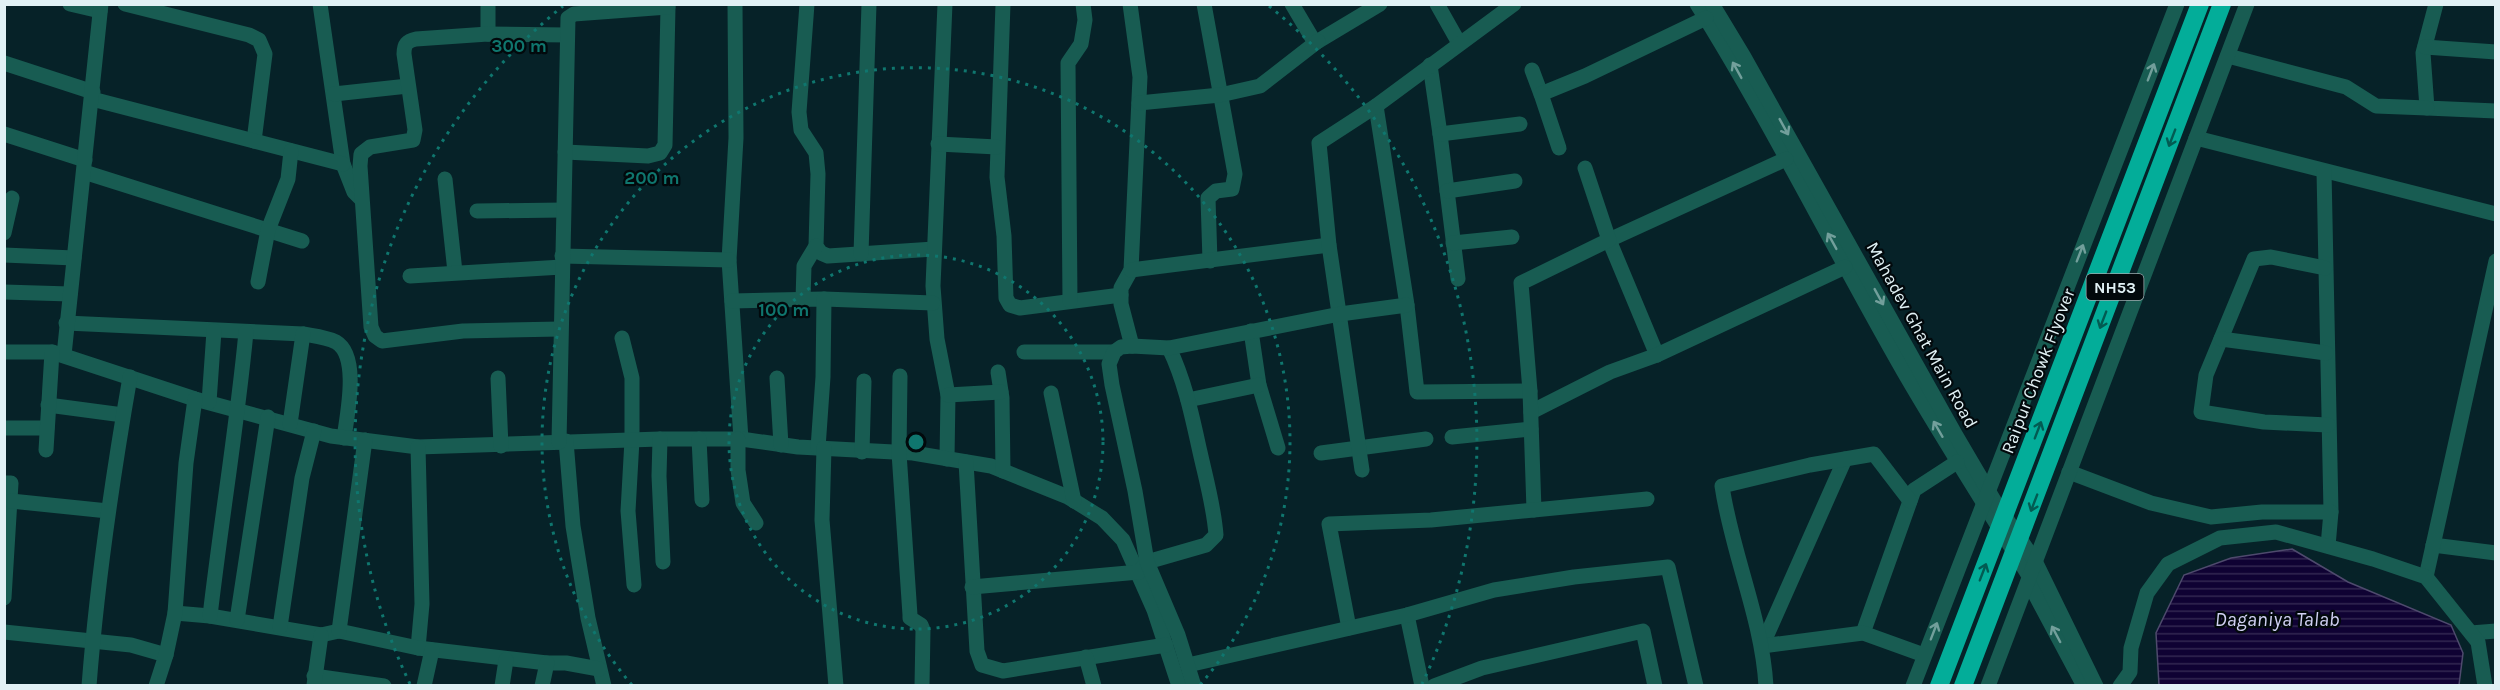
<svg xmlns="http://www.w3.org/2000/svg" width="2500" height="690" viewBox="0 0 2500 690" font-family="Karla,sans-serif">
  <defs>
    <pattern id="water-rules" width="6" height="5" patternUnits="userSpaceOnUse" patternTransform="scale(1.5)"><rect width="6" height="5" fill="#0f0233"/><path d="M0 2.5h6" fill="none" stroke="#322751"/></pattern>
  </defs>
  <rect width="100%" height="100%" fill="#062228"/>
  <!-- water -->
  <path fill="url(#water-rules)" stroke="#4e4a6d" stroke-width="1.5" d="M2292,549L2348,582L2451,625L2463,653L2459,685H2159L2156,633L2184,575L2231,558Z"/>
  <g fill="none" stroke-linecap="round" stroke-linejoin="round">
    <!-- minor -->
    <g stroke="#185c52" stroke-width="15">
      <path d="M70,4L100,11"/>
      <path d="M125,4L249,35L259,40L265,54L254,141"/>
      <path d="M320,4L343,164L354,192L361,199"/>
      <path d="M735,4L736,138L729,260L741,439"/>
      <path d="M807,4L799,112L801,130L816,153L818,174L816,246L821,253L828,256L934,249"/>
      <path d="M945,4L933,286L937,339L948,395L947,459"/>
      <path d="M1003,4L997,177L1004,236L1006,298L1010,305L1020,308L1121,295"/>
      <path d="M1130,4L1140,77L1131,270L1121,288V304L1132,346"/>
      <path d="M1204,4L1235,174L1232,189L1216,191L1208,198L1210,261"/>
      <path d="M1292,4L1315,43L1380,4"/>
      <path d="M1437,4L1459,43"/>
      <path d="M1697,4C1772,124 1834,250 1904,372C1944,441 1987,508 2029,576L2036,596L2084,686"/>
      <path d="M1712,4L1744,57L1955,434L1995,502L2035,561L2096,686"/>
      <path d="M2436,4L2423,53L2427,108L2496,111"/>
      <path d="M488,34V4"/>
      <path d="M2425,47L2496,52"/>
      <path d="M2228,56L2346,87L2376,106L2427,108"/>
      <path d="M4,63L93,92"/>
      <path d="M1430,65L1440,134L1458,279"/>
      <path d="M1532,70L1541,94"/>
      <path d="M334,94L408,86"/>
      <path d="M92,99L343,164"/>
      <path d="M1139,103L1220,95L1260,86L1318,41"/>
      <path d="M1376,106L1407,305L1417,392L1530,391"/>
      <path d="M4,134L85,160"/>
      <path d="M1440,134L1520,124"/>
      <path d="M2196,138L2496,214"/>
      <path d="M938,144L997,147"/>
      <path d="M1559,148L1541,94L1585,76L1706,18"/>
      <path d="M565,152L648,156L660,153L665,145L668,7"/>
      <path d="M2324,171L2331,512"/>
      <path d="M84,172L302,241"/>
      <path d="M445,179L455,272"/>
      <path d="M1447,191L1515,181"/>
      <path d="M477,211L563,210"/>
      <path d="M4,233L12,198"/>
      <path d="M1453,243L1512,237"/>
      <path d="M861,254L869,4"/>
      <path d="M4,255L74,258"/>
      <path d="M562,256L729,260"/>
      <path d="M2325,268L2271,257L2254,259L2206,375L2201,412L2264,422L2328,425"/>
      <path d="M1131,270L1329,245"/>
      <path d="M410,276L562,267"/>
      <path d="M258,282L268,230L288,179L291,151"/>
      <path d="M4,292L70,294"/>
      <path d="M803,300L804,266L816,246"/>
      <path d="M732,301L824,299L933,303"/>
      <path d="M1070,301L1068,63L1081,44L1085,20L1083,4"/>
      <path d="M66,323L303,334C314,336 326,337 336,342C360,356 347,415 344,438"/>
      <path d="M560,329L463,331L382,341L375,336L371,327L360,166L361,154L370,147L413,140L415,130L404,54C404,44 407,41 416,39L488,34L567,35"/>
      <path d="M1251,331L1259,385L1278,448"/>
      <path d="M622,338L632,378V440L628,511L634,585"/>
      <path d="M2221,339L2326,353"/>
      <path d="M4,352H52L195,399L331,436L418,447L660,439H741L798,447L913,453L991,466L1068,497L1102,518L1123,540L1154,610L1179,686"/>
      <path d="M1024,352H1114"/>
      <path d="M64,355L101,4"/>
      <path d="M1657,355L1609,240L1786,159"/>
      <path d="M998,372L1002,398L1003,471"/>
      <path d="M900,376L899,453L910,615V618L921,625L923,630L922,686"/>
      <path d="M498,378L501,446"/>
      <path d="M777,378L781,445"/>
      <path d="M1051,393L1074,501"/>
      <path d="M948,395L1001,392"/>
      <path d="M1188,400L1259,385"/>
      <path d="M209,402L214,331"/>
      <path d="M48,405L123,415"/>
      <path d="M1531,412L1610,372L1657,355L1845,267"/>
      <path d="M290,424L303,334"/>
      <path d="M4,428H47"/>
      <path d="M1452,437L1531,429"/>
      <path d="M660,439L659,476L663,562"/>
      <path d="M699,439L702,500"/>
      <path d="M738,439V470L743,503L756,523"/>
      <path d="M566,441L573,526L588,618L604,686"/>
      <path d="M559,442L568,18L574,14L668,7V4"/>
      <path d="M418,447L422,604L418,648"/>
      <path d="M818,448L823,377L824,299"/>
      <path d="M824,448L822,520L836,686"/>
      <path d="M46,450L52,352"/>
      <path d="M862,452L864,381"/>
      <path d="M1321,453L1426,439"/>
      <path d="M966,462L977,651L982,665L1003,671L1166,645"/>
      <path d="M1362,470L1329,245L1319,143L1376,106L1514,4"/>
      <path d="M2069,472L2151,503L2211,517L2262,512H2331L2328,546"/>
      <path d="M4,483H11L4,598"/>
      <path d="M11,501L108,511"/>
      <path d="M1534,510L1530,391L1521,283L1609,240L1585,168"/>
      <path d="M2433,545L2496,553"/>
      <path d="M2426,577L2496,261"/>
      <path d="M972,587L1139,572L1147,562L1206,545L1216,535C1214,507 1206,479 1200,452C1192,416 1185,381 1169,348"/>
      <path d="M175,613L210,616L321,635L339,631L418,648L547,663H566L599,669"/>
      <path d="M1407,615L1422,686"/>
      <path d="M210,616C221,521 237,427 246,332"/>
      <path d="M237,620L268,417"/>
      <path d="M280,627L302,478L314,431"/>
      <path d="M1349,628L1329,524L1431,520L1647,499"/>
      <path d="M339,631L365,440"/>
      <path d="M4,632L131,645L166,655"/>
      <path d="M1863,633L1914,490L1957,462"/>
      <path d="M2471,633L2496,631"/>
      <path d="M1762,646L1845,459"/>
      <path d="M1762,646L1863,633L1924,655"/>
      <path d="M1086,657L1094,686"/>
      <path d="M1188,665L1407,615L1494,590L1574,577L1668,567L1696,686"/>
      <path d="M314,676L384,686"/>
      <path d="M314,685L321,635"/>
      <path d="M89,686C97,582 112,480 130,377"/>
      <path d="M156,686L166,655L175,613L186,463L195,399"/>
      <path d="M424,686L432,650"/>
      <path d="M502,686L506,660"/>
      <path d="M542,686L547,663"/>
      <path d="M1194,686L1178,635L1147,562L1135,491L1112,385L1109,364L1114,352L1121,347L1132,346L1169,348L1340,314L1407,305"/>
      <path d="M1434,686L1482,668L1643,631L1655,686"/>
      <path d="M1766,686C1762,618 1732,554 1722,486L1810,465L1874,454L1910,501"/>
      <path d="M1913,686L2177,4"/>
      <path d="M1988,686L2247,4"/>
      <path d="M2120,686L2130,672L2131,648L2147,593L2168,564L2220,538L2276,532L2373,559L2426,577L2478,642L2485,686"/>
    </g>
    <!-- highway -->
    <g stroke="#03ad99" stroke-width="18">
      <path d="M1939,686L2200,4"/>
      <path d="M1963,686L2222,4"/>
    </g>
  </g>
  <!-- one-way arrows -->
  <defs><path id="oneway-shaft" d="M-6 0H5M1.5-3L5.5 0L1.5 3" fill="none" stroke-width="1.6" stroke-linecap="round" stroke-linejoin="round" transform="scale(1.5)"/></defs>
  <g stroke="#729f9b">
    <use href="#oneway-shaft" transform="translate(1737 70) rotate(-119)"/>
    <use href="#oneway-shaft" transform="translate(2151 72) rotate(-69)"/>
    <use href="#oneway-shaft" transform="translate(1784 127) rotate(61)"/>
    <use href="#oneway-shaft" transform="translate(1832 241) rotate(-119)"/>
    <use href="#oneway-shaft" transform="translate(2080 253) rotate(-69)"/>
    <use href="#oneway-shaft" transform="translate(1879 297) rotate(61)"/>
    <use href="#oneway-shaft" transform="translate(1938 429) rotate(-120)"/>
    <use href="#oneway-shaft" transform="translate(1934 631) rotate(-69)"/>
    <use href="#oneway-shaft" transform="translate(2056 634) rotate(-118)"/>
  </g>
  <g stroke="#025b52">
    <use href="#oneway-shaft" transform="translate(2172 138) rotate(111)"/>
    <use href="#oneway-shaft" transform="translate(2103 320) rotate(111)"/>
    <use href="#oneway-shaft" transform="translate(2038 430) rotate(-69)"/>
    <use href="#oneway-shaft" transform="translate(2034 503) rotate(111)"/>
    <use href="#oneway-shaft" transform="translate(1983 572) rotate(-69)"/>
  </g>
  <!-- distance rings -->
  <g fill="none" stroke="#0f766e" stroke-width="3" stroke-dasharray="3 6">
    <circle cx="916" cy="442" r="187"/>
    <path d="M632 685A374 374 0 1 1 1200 685"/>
    <path d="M410 684A561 561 0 0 1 563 6M1269 6A561 561 0 0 1 1422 684"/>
  </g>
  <g text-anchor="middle" stroke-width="4.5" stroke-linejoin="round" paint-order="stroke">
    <!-- shield labels -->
    <rect fill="#02090c" stroke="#9eabaf" stroke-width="1.5" x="2086.5" y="274" width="57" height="26" rx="4.5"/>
    <g font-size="16" font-weight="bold" fill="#e1f1f5">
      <text x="2115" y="293">NH53</text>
    </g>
    <!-- street labels -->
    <g font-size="18" fill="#e1f1f5" stroke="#02090c">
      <text transform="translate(1922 335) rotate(61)" y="6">Mahadev Ghat Main Road</text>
      <text transform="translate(2038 371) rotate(-69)" y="6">Raipur Chowk Flyover</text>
    </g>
    <!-- water labels -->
    <g font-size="20" font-style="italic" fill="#d1d1f4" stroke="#02090c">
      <text x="2277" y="626">Daganiya Talab</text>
    </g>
  </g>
  <circle cx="916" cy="442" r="9" fill="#0f766e" stroke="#02090c" stroke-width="3"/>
  <g font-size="18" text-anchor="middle" font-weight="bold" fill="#0f766e" stroke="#02090c" stroke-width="4.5" stroke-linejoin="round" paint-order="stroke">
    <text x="519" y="52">300 m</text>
    <text x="652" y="184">200 m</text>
    <text x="784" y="316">100 m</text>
  </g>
  <!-- border -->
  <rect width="2500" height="690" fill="none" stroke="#e1f1f5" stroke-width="12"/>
</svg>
